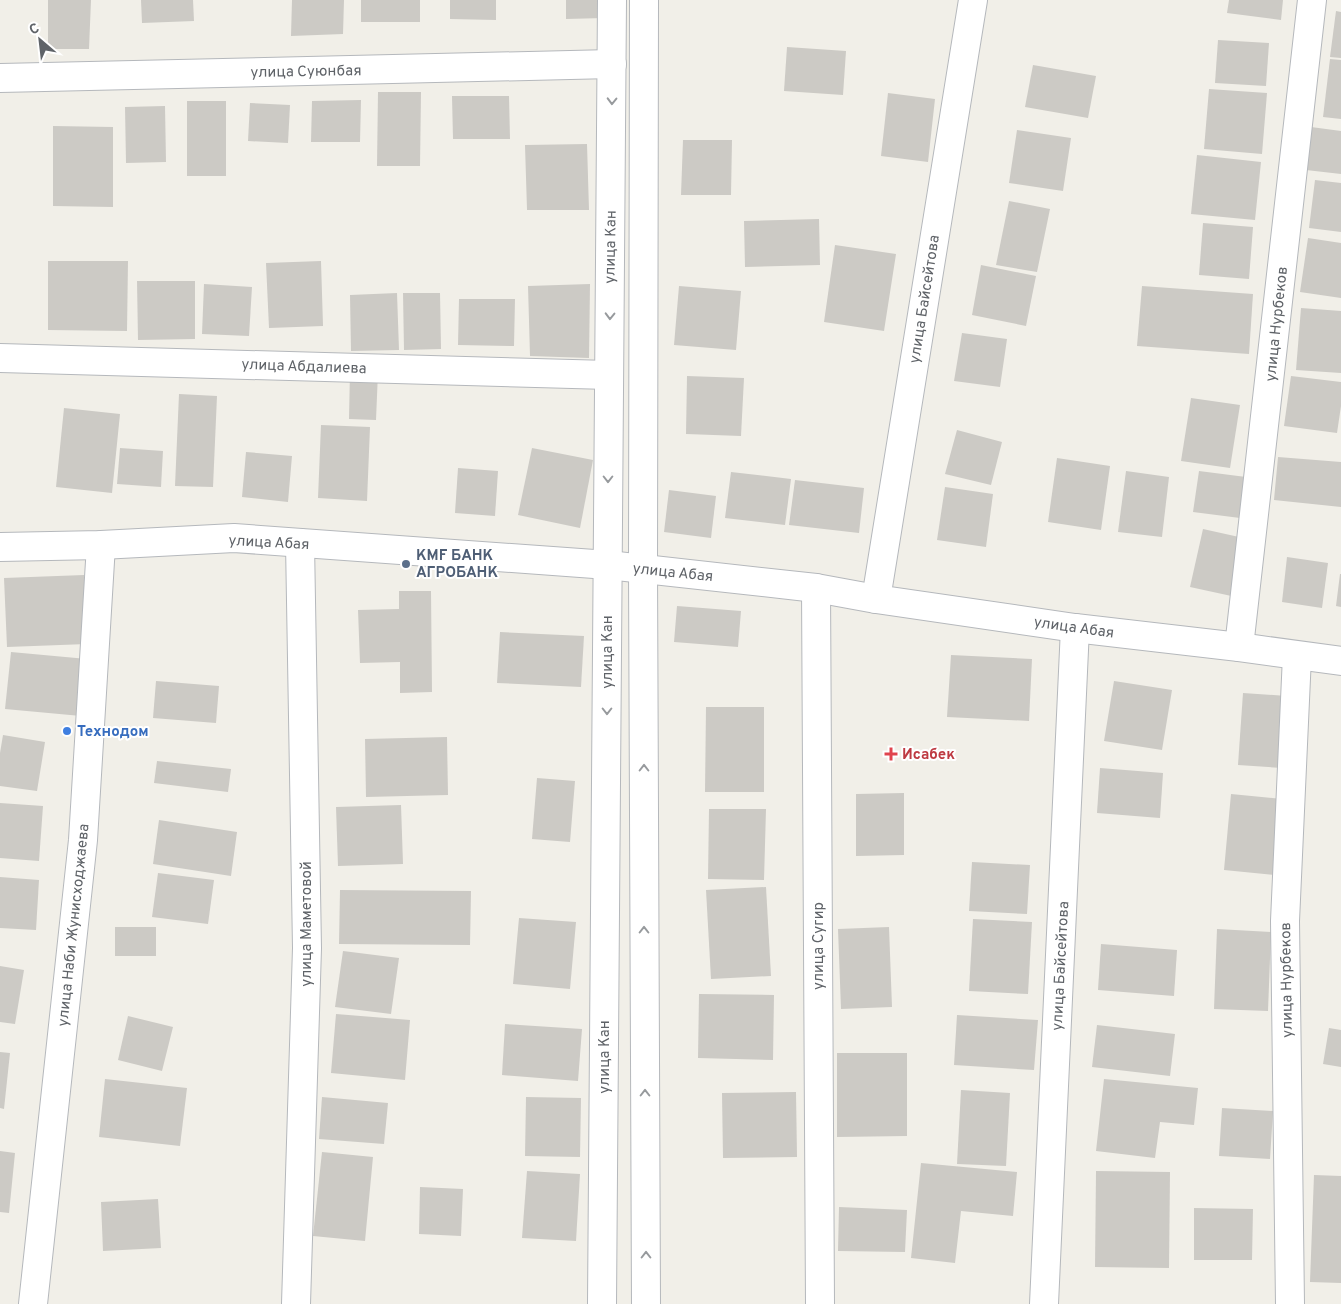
<svg xmlns="http://www.w3.org/2000/svg" width="1341" height="1304" viewBox="0 0 1341 1304" font-family="Overpass,sans-serif">
  <rect width="100%" height="100%" fill="#f1efe8"/>
  <!-- building -->
  <g fill="#cccac5">
    <path d="M48,0H91L89,49H48Z"/>
    <path d="M141,0H193L194,21L142,23Z"/>
    <path d="M292,0H344L343,34L291,36Z"/>
    <rect x="361" y="0" width="59" height="22"/>
    <path d="M450,0H496V20L450,19Z"/>
    <path d="M566,0H604V18L566,19Z"/>
    <path d="M1229,0H1283L1281,20L1227,13Z"/>
    <path d="M1336,11L1341,12V58L1330,57Z"/>
    <path d="M1218,40L1269,43L1266,86L1215,83Z"/>
    <path d="M787,47L846,51L843,95L784,91Z"/>
    <path d="M1330,59L1341,60V119L1323,117Z"/>
    <path d="M1033,65L1096,76L1088,118L1025,107Z"/>
    <path d="M1209,89L1267,93L1262,154L1204,149Z"/>
    <path d="M378,92H421L420,166H377Z"/>
    <path d="M888,93L935,99L928,162L881,156Z"/>
    <path d="M452,96H509L510,139H453Z"/>
    <path d="M361,100L360,142H311L312,101Z"/>
    <rect x="187" y="101" width="39" height="75"/>
    <path d="M250,103L290,105L288,143L248,141Z"/>
    <path d="M165,106L166,162L126,163L125,107Z"/>
    <path d="M53,126L113,127V207L53,206Z"/>
    <path d="M1311,127L1341,131V174L1306,170Z"/>
    <path d="M1017,130L1071,138L1063,191L1009,183Z"/>
    <path d="M683,140H732L731,195H681Z"/>
    <path d="M587,144L589,210H527L525,145Z"/>
    <path d="M1197,155L1261,162L1255,220L1191,214Z"/>
    <path d="M1315,180L1341,183V232L1309,228Z"/>
    <path d="M1009,201L1050,209L1037,272L996,265Z"/>
    <path d="M819,219L820,265L745,267L744,221Z"/>
    <path d="M1203,223L1253,227L1249,279L1199,275Z"/>
    <path d="M1308,238L1341,243V298L1300,292Z"/>
    <path d="M835,245L896,254L884,331L824,322Z"/>
    <path d="M48,261H128L127,331L48,330Z"/>
    <path d="M321,261L323,326L269,328L266,263Z"/>
    <path d="M981,265L1036,276L1026,326L972,315Z"/>
    <path d="M137,281H195V339L138,340Z"/>
    <path d="M204,284L252,287L249,336L202,334Z"/>
    <path d="M590,284L589,358L530,356L528,286Z"/>
    <path d="M679,286L741,291L736,350L674,345Z"/>
    <path d="M1142,286L1253,294L1249,354L1137,346Z"/>
    <path d="M397,293L399,350L351,351L350,295Z"/>
    <path d="M403,293H440L441,349L404,350Z"/>
    <path d="M459,299H515L514,346L458,345Z"/>
    <path d="M1301,308L1341,311V373L1296,370Z"/>
    <path d="M962,333L1007,339L1000,387L954,381Z"/>
    <path d="M350,371L378,372L376,420L349,419Z"/>
    <path d="M687,376L744,378L741,436L686,434Z"/>
    <path d="M1291,376L1341,382V406L1337,433L1284,426Z"/>
    <path d="M179,394L217,396L213,487L175,486Z"/>
    <path d="M1191,398L1240,405L1230,468L1181,461Z"/>
    <path d="M64,408L120,414L112,493L56,487Z"/>
    <path d="M321,425L370,427L367,501L318,498Z"/>
    <path d="M957,430L1002,442L991,485L945,474Z"/>
    <path d="M120,448L163,451L161,487L117,484Z"/>
    <path d="M532,448L593,460L580,528L518,515Z"/>
    <path d="M246,452L292,456L288,502L242,497Z"/>
    <path d="M1278,457L1341,462V507L1274,500Z"/>
    <path d="M1057,458L1110,466L1101,530L1048,522Z"/>
    <path d="M458,468L498,471L495,516L455,513Z"/>
    <path d="M1126,471L1169,477L1162,537L1118,532Z"/>
    <path d="M1199,471L1246,477L1240,518L1193,512Z"/>
    <path d="M731,472L791,479L785,525L725,518Z"/>
    <path d="M795,480L864,488L859,533L789,525Z"/>
    <path d="M945,487L993,494L986,547L937,540Z"/>
    <path d="M669,490L716,496L711,538L664,532Z"/>
    <path d="M1203,529L1248,539L1236,597L1190,587Z"/>
    <path d="M1287,557L1328,563L1322,608L1282,602Z"/>
    <path d="M1340,574H1341V607L1336,606Z"/>
    <path d="M84,575L87,644L7,647L4,578Z"/>
    <path d="M399,591H431L432,692L400,693V662L360,663L358,610L399,609Z"/>
    <path d="M677,606L741,611L738,647L674,642Z"/>
    <path d="M500,632L584,636L581,687L497,683Z"/>
    <path d="M11,652L87,659L81,716L5,709Z"/>
    <path d="M951,655L1032,659L1029,721L947,717Z"/>
    <path d="M156,681L219,686L216,723L153,718Z"/>
    <path d="M1114,681L1172,690L1162,750L1104,741Z"/>
    <path d="M1243,693L1287,696L1282,768L1238,765Z"/>
    <path d="M706,707H764V792H705Z"/>
    <path d="M3,735L45,742L37,791L0,786V753Z"/>
    <path d="M447,737L448,795L366,797L365,739Z"/>
    <path d="M157,761L231,769L228,792L154,783Z"/>
    <path d="M1100,768L1163,773L1160,818L1097,813Z"/>
    <path d="M537,778L575,781L570,842L532,839Z"/>
    <path d="M904,793V855L856,856V794Z"/>
    <path d="M1231,794L1282,799L1274,875L1224,870Z"/>
    <path d="M0,803L43,806L39,861L0,858Z"/>
    <path d="M401,805L403,864L338,866L336,807Z"/>
    <path d="M709,809H766L764,880L708,879Z"/>
    <path d="M159,820L237,832L231,876L153,864Z"/>
    <path d="M972,862L1030,865L1027,914L969,911Z"/>
    <path d="M158,873L214,880L208,924L152,917Z"/>
    <path d="M0,877L39,880L36,930L0,928Z"/>
    <path d="M766,887L771,976L711,979L706,890Z"/>
    <path d="M340,890L471,891L470,945L339,944Z"/>
    <path d="M519,918L576,922L570,989L513,984Z"/>
    <path d="M973,919L1032,922L1028,994L969,991Z"/>
    <rect x="115" y="927" width="41" height="29"/>
    <path d="M889,927L892,1007L841,1009L838,929Z"/>
    <path d="M1217,929L1271,932L1268,1011L1214,1009Z"/>
    <path d="M1101,944L1177,950L1174,996L1098,990Z"/>
    <path d="M343,951L399,958L391,1014L335,1007Z"/>
    <path d="M0,966L24,970L15,1024L0,1022Z"/>
    <path d="M699,994L774,995L773,1060L698,1058Z"/>
    <path d="M336,1014L410,1020L405,1080L331,1073Z"/>
    <path d="M957,1015L1038,1020L1034,1070L954,1065Z"/>
    <path d="M128,1016L173,1027L162,1071L118,1060Z"/>
    <path d="M505,1024L582,1029L578,1081L502,1075Z"/>
    <path d="M1097,1025L1175,1034L1170,1076L1092,1067Z"/>
    <path d="M1329,1028L1341,1030V1067L1323,1064Z"/>
    <path d="M0,1052L10,1053L4,1109L0,1108Z"/>
    <path d="M837,1053H907V1136L837,1137Z"/>
    <path d="M105,1079L187,1088L180,1146L99,1137Z"/>
    <path d="M1104,1079L1198,1088L1194,1125L1160,1122L1155,1158L1096,1151Z"/>
    <path d="M961,1090L1010,1093L1006,1166L957,1164Z"/>
    <path d="M796,1092L797,1157L723,1158L722,1093Z"/>
    <path d="M322,1097L388,1103L384,1144L319,1139Z"/>
    <path d="M526,1097L581,1098L580,1157L525,1156Z"/>
    <path d="M1222,1108L1273,1111L1270,1159L1219,1156Z"/>
    <path d="M0,1151L15,1153L9,1213L0,1212Z"/>
    <path d="M322,1152L373,1157L365,1241L313,1236Z"/>
    <path d="M921,1163L1017,1172L1013,1216L961,1211L955,1263L911,1258Z"/>
    <path d="M527,1171L580,1174L576,1241L522,1238Z"/>
    <path d="M1096,1171L1170,1172L1169,1268L1095,1267Z"/>
    <path d="M1314,1175L1341,1176V1283L1310,1282Z"/>
    <path d="M420,1187L463,1189L461,1236L419,1234Z"/>
    <path d="M158,1199L161,1248L103,1251L101,1202Z"/>
    <path d="M839,1207L907,1210L905,1252L838,1251Z"/>
    <path d="M1194,1208L1253,1209L1252,1260H1194Z"/>
  </g>
  <g fill="none" stroke-linecap="round" stroke-linejoin="round">
    <defs>
      <g id="minor">
        <path d="M644,0L643,568L646,1304"/>
        <path d="M0,78L612,64"/>
        <path d="M0,358L609,375"/>
        <path d="M0,547L101,545L234,538L608,565L816,588L876,599L1075,628L1239,647L1341,661"/>
        <path d="M816,588L820,1304"/>
        <path d="M876,599L973,0"/>
        <path d="M1239,647L1312,0"/>
        <path d="M33,1304L83,840L101,545"/>
        <path d="M296,1304L307,948L300,543"/>
        <path d="M602,1304L612,0"/>
        <path d="M1044,1304L1075,628"/>
        <path d="M1290,1304L1285,921L1297,656"/>
      </g>
    </defs>
    <!-- minor casing -->
    <use href="#minor" stroke="#b5b8bc" stroke-width="30"/>
    <!-- minor -->
    <use href="#minor" stroke="#fff" stroke-width="28"/>
  </g>
  <!-- one-way arrows -->
  <defs><path id="oneway-chevron" d="M-2-3.5L2.5 0L-2 3.5" fill="none" stroke-width="1.6" stroke-linecap="round" stroke-linejoin="round" transform="scale(1.25)"/></defs>
  <g stroke="#979a9d">
    <use href="#oneway-chevron" transform="translate(612 101) rotate(91)"/>
    <use href="#oneway-chevron" transform="translate(610 316) rotate(91)"/>
    <use href="#oneway-chevron" transform="translate(608 479) rotate(90)"/>
    <use href="#oneway-chevron" transform="translate(607 711) rotate(90)"/>
    <use href="#oneway-chevron" transform="translate(644 768) rotate(-90)"/>
    <use href="#oneway-chevron" transform="translate(644 930) rotate(-90)"/>
    <use href="#oneway-chevron" transform="translate(645 1093) rotate(-90)"/>
    <use href="#oneway-chevron" transform="translate(646 1255) rotate(-90)"/>
  </g>
  <!-- markers -->
  <circle fill="#5c6f8a" stroke="#fff" stroke-width="2" cx="406" cy="564" r="5"/>
  <circle fill="#3f7fe0" stroke="#fff" stroke-width="2" cx="67" cy="731" r="5"/>
  <path fill="#e0444e" stroke="#fff" stroke-width="2" d="M888.5 746.5h5v5h5v5h-5v5h-5v-5h-5v-5h5z"/>
  <g text-anchor="middle" stroke-width="4" stroke-linejoin="round" paint-order="stroke">
    <!-- street labels -->
    <g font-size="15" fill="#5f6368" stroke="#fff">
      <text transform="translate(306 71) rotate(-1)" y="5">улица Суюнбая</text>
      <text transform="translate(610 247) rotate(-89)" y="5">улица Кан</text>
      <text transform="translate(924 299) rotate(-81)" y="5">улица Байсейтова</text>
      <text transform="translate(1276 324) rotate(-84)" y="5">улица Нурбеков</text>
      <text transform="translate(304 366) rotate(2)" y="5">улица Абдалиева</text>
      <text transform="translate(269 542) rotate(3)" y="5">улица Абая</text>
      <text transform="translate(673 572) rotate(6)" y="5">улица Абая</text>
      <text transform="translate(1074 627) rotate(8)" y="5">улица Абая</text>
      <text transform="translate(607 652) rotate(-90)" y="5">улица Кан</text>
      <text transform="translate(306 924) rotate(-90)" y="5">улица Маметовой</text>
      <text transform="translate(73 925) rotate(-84)" y="5">улица Наби Жунисходжаева</text>
      <text transform="translate(818 946) rotate(-90)" y="5">улица Сугир</text>
      <text transform="translate(1060 966) rotate(-87)" y="5">улица Байсейтова</text>
      <text transform="translate(1286 980) rotate(-91)" y="5">улица Нурбеков</text>
      <text transform="translate(604 1057) rotate(-90)" y="5">улица Кан</text>
    </g>
    <!-- service labels -->
    <g font-size="15" font-weight="bold" fill="#4e5e75" stroke="#fff" text-anchor="start">
      <text x="416" y="560">KMF БАНК<tspan x="416" dy="17">АГРОБАНК</tspan></text>
    </g>
    <!-- shop labels -->
    <g font-size="15" font-weight="bold" fill="#366cbe" stroke="#fff" text-anchor="start">
      <text x="77" y="736">Технодом</text>
    </g>
    <!-- health labels -->
    <g font-size="15" font-weight="bold" fill="#be3a42" stroke="#fff" text-anchor="start">
      <text x="902" y="759">Иcабек</text>
    </g>
  </g>
  <!-- north arrow -->
  <g transform="translate(40 40) rotate(332)" stroke="#ffffff" stroke-width="4" paint-order="stroke">
  <path d="M0-4L9 19L0 12L-9 19Z" fill="#5f6368"/>
  <text y="-8" font-size="14" font-weight="bold" text-anchor="middle" fill="#5f6368">С</text>
  </g>
</svg>
